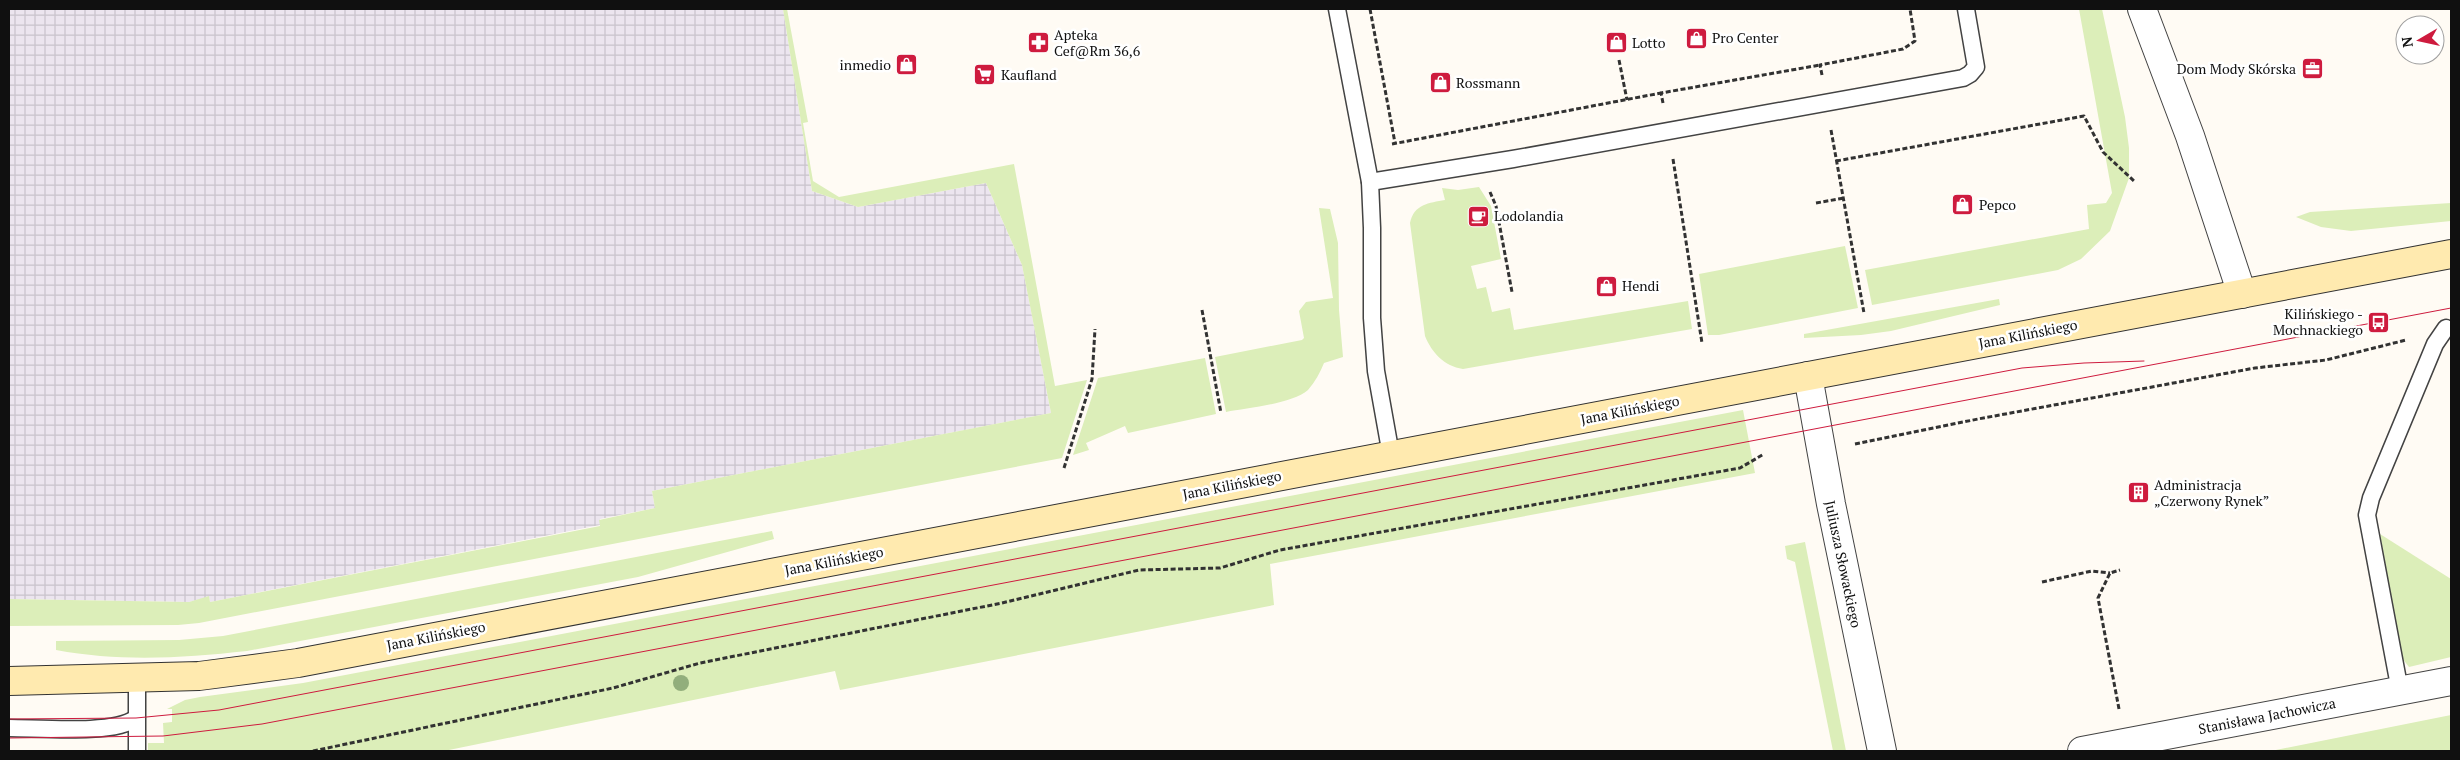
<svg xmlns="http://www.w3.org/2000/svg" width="2460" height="760" viewBox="0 0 2460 760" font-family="'PT Serif',serif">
  <defs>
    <pattern id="industrial-grid" width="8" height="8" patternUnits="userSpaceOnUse" patternTransform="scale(1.25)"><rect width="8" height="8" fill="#ece5ef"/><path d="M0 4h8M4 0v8" fill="none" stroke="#c9c3cc"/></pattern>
  </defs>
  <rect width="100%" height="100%" fill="#fffbf4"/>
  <!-- industrial -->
  <path fill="url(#industrial-grid)" d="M9,9H783L812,191L858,207L986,183L1022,265L1051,413L652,491L655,508L600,519V525L210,602L209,597L189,602L9,599Z"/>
  <!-- grass -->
  <g fill="#dceeb9">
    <path d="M783,9H787L808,122L803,123L813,181L839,197L1014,164L1055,386L1087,380L1062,458L199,623L178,625L9,626V599L189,602L209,596L210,602L600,526L599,520L655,508L652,491L1051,413L1022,265L986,183L858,207L812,191Z"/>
    <path d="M2079,9H2102L2125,117L2129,148V178L2110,231L2081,259L2058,270L1872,305L1865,270L2089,229L2087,205L2106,203L2112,193Z"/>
    <path d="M1479,187L1491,206L1501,259L1471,266L1477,289L1486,287L1492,312L1510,308L1514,330L1688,301L1692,329L1463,369C1444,366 1432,353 1425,336L1410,223C1414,204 1429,203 1445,200L1442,188L1458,190Z"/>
    <path d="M2451,203V221L2351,231L2321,227L2296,217L2310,212Z"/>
    <path d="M1319,208L1330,209L1338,243L1339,310L1343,357L1324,363C1320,373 1315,382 1308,390C1292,404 1247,408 1226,412L1215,357L1302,340L1304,338L1299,311L1306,302L1333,298Z"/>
    <path d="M1845,246L1858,308L1719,335H1708L1699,274Z"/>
    <path d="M1999,299L2000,305L1891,331L1861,335L1804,338V334Z"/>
    <path d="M1205,358L1216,414L1128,433L1125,426L1086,443L1089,450L1073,455L1098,378Z"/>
    <path d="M1743,410L1755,473L1270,564L1274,605L840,690L835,671L444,751H148V743H164L163,723L172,722V709H167L185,700L200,697L303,683Z"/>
    <path d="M772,531L774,539L638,577L247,651C183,658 120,662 56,650V641L179,640L223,636Z"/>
    <path d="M2380,534L2451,579V657L2409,667L2402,658Z"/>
    <path d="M1805,542L1846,751H1833L1795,562L1787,559L1785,546Z"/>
    <path d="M2451,715V751H2271Z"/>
  </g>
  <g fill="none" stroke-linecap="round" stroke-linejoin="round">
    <defs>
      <g id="lane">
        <path d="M1337,9L1370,182L1372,228V318L1376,371L1391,455"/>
        <path d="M1370,182L1513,159L1963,78L1970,74L1976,67L1966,9"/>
        <path d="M2400,691L2367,515L2371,498L2435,344L2446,328"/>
        <path d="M9,728C39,728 115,735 136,718"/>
        <path d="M137,751V679"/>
      </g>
      <g id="street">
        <path d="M2142,9L2190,136L2242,294"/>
        <path d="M1808,376L1831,504L1882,751"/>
        <path d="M2082,751L2451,681"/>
      </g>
      <path id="secondary" d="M9,681L199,676L298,663L2451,254"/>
    </defs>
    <!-- lane casing -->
    <use href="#lane" stroke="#434343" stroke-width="19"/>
    <!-- street casing -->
    <use href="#street" stroke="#434343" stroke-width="30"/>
    <!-- secondary casing -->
    <use href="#secondary" stroke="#323232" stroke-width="30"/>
    <!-- path -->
    <g stroke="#323232" stroke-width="3" stroke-dasharray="5 2.5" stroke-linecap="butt">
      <path d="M1370,9L1395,143"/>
      <path d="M1619,60L1627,100"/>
      <path d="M1822,75L1820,65L1903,49L1915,41L1910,9"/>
      <path d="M1663,103L1661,93L1820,65"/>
      <path d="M1831,130L1864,313"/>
      <path d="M1392,144L1661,93"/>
      <path d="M1673,159L1702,343"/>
      <path d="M1836,161L2084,116L2103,152L2134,181"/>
      <path d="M1490,192L1496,206L1512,292"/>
      <path d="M1816,203L1844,198"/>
      <path d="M1202,310L1221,413"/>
      <path d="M1855,444L1978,419L2255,368L2326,360L2406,340"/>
      <path d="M1064,468L1092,379L1095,329"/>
      <path d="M2042,582L2092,571L2110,573"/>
      <path d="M2119,709L2098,598L2110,573L2120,570"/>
      <path d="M313,751L613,688L700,663L1002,603L1139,570L1220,568L1280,550L1740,468L1764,454"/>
    </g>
    <!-- lane -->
    <use href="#lane" stroke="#fff" stroke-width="16"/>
    <!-- street -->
    <use href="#street" stroke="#fff" stroke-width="28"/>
    <!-- secondary -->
    <use href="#secondary" stroke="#ffeaaf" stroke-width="28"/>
    <!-- tram -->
    <g stroke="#ce1b3e" stroke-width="1">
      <path d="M9,719L136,718L219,710L2022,368L2084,363L2144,361"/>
      <path d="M9,738L163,736L262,724L2451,308"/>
    </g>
  </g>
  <!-- trees -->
  <circle fill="#92ae7c" cx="681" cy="683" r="8"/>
  <!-- icons -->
  <defs>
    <symbol id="shop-square" viewBox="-11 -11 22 22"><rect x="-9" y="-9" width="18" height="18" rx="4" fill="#ce1b3e" stroke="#fff"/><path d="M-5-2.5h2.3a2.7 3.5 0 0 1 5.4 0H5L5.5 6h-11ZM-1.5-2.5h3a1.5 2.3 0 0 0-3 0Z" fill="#fff"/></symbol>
    <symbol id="pharmacy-square" viewBox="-11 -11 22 22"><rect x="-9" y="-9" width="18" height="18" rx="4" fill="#ce1b3e" stroke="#fff"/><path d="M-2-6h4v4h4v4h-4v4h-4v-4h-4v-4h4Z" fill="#fff"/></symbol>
    <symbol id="office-square" viewBox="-11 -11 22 22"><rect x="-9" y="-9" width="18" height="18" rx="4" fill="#ce1b3e" stroke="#fff"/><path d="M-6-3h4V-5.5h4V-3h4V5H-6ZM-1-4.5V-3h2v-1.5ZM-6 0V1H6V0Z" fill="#fff"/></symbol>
    <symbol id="supermarket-square" viewBox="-11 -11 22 22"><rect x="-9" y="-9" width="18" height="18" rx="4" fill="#ce1b3e" stroke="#fff"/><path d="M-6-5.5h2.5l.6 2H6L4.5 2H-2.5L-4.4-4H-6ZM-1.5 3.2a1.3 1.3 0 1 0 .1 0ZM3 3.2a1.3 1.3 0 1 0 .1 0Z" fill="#fff"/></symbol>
    <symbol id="cafe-square" viewBox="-11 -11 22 22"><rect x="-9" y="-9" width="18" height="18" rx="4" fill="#ce1b3e" stroke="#fff"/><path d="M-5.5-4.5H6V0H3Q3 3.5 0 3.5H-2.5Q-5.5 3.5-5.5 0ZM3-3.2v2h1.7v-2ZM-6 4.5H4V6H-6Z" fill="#fff"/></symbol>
    <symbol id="bus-square" viewBox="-11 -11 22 22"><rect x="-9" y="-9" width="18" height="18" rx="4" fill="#ce1b3e" stroke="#fff"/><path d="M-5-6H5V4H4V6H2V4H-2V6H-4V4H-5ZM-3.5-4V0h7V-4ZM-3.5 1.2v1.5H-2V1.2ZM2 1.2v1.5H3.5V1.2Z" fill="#fff"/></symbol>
    <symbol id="building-square" viewBox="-11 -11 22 22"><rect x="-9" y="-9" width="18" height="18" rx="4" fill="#ce1b3e" stroke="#fff"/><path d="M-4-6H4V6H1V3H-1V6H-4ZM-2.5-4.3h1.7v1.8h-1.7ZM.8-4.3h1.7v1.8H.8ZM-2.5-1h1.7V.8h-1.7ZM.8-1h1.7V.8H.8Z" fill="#fff"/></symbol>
  </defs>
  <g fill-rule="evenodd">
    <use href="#shop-square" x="1684" y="26" width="25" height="25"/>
    <use href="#pharmacy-square" x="1026" y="30" width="25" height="25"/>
    <use href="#shop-square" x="1604" y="30" width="25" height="25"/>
    <use href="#shop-square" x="894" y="52" width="25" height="25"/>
    <use href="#office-square" x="2300" y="56" width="25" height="25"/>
    <use href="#supermarket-square" x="972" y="62" width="25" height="25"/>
    <use href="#shop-square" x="1428" y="70" width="25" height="25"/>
    <use href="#shop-square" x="1950" y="192" width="25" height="25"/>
    <use href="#cafe-square" x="1466" y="204" width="25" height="25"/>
    <use href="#shop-square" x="1594" y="274" width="25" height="25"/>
    <use href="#bus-square" x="2366" y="310" width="25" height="25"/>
    <use href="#building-square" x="2126" y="480" width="25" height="25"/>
  </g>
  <g text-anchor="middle" stroke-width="5" stroke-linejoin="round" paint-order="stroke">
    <!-- poi labels -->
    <g font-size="14" fill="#101010" stroke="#fff" text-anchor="start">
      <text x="1054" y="40">Apteka<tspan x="1054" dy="16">Cef@Rm 36,6</tspan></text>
      <text x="1712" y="43">Pro Center</text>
      <text x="1632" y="48">Lotto</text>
      <text x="891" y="70" text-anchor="end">inmedio</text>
      <text x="2296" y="74" text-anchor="end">Dom Mody Skórska</text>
      <text x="1001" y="80">Kaufland</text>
      <text x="1456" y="88">Rossmann</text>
      <text x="1979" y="210">Pepco</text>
      <text x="1494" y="221">Lodolandia</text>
      <text x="1622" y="291">Hendi</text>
      <text x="2363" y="319" text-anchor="end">Kilińskiego -<tspan x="2363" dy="16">Mochnackiego</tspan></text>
      <text x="2154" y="490">Administracja<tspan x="2154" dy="16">„Czerwony Rynek”</tspan></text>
    </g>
    <!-- street labels -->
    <g font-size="14" fill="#101010" stroke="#fff">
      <text transform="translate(2028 334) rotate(-11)" y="5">Jana Kilińskiego</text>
      <text transform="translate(1630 410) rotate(-11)" y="5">Jana Kilińskiego</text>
      <text transform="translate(1232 485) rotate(-11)" y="5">Jana Kilińskiego</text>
      <text transform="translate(834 561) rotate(-11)" y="5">Jana Kilińskiego</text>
      <text transform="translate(1843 564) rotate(78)" y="5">Juliusza Słowackiego</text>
      <text transform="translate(436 636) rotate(-11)" y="5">Jana Kilińskiego</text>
      <text transform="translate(2267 716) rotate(-11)" y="5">Stanisława Jachowicza</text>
    </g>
  </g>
  <!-- border -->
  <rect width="2460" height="760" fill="none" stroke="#101010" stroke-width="20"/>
  <!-- north arrow -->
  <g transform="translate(2420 40) rotate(261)"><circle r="24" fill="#ffffff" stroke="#9f9f9f"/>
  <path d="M0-4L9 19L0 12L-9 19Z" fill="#ce1b3e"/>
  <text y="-8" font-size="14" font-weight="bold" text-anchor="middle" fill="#101010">N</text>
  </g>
</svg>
